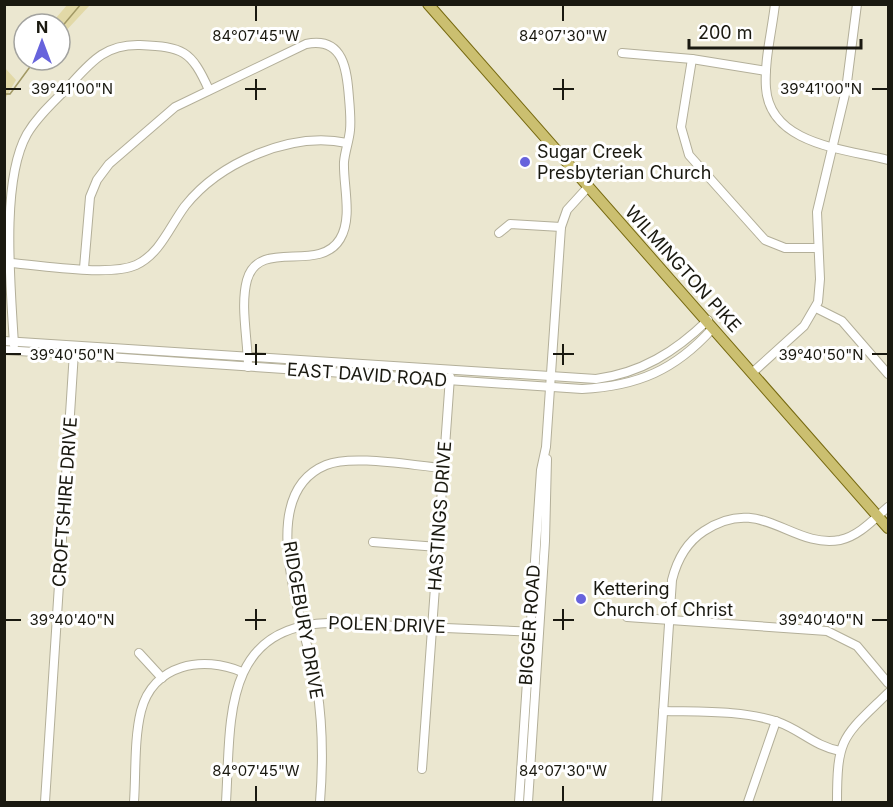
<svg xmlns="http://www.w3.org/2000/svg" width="893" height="807" viewBox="0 0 893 807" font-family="Inter,sans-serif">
  <rect width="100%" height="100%" fill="#ebe7d0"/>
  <!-- green -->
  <g fill="#e2d9a7">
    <path d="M67,5H90L62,35L60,24H51Z"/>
    <path d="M5,68L16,80L5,99Z"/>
  </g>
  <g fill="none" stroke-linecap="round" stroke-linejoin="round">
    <!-- stream -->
    <g stroke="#a29965" stroke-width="1.5">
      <path d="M60,29L81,4"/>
      <path d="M4,94H10L35,60"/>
    </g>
    <defs>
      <g id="minor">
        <path d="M775,4C772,31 764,61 766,88C770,145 846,149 888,160"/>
        <path d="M622,53L692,59L766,71"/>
        <path d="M692,59L681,127L689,155L765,240L785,248H817"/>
        <path d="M499,233L510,224L561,227"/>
        <path d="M10,263C42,265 109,277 136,265C160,254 170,226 185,206C220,162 292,131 347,143"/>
        <path d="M84,268L90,197L97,180L109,164L175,107L306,44C344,36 347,71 349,98C350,109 351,120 350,130C349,141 345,151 344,162C343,185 353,218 340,239C319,274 259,237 247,280C240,306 248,340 248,367"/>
        <path d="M816,308L842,321L888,374"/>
        <path d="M4,341L596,379C641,373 675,352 708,320"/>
        <path d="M14,345C11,289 0,182 27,134C38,115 55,101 69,86C91,62 105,44 140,45C183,47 191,50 209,90"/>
        <path d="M4,350L582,389C638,386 675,370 712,329"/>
        <path d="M752,373L804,326L818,302L820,279L817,212L846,90L857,4"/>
        <path d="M373,542L438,547"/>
        <path d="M627,617L827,631L857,646L888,683"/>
        <path d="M139,653L162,678"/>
        <path d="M663,711C700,712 743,710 778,722C801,730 814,746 840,751"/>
        <path d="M422,769L450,377"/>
        <path d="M45,802L74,352"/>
        <path d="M134,802C136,773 134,739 141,711C153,664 203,655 242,672"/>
        <path d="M226,802C231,723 221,627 328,623L539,632"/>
        <path d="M320,802C323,764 323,726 317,688C308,630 250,496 326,465C352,454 414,466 444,468"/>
        <path d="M519,802L541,470L546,447L561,227L567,210L588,187"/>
        <path d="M528,802L545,541L547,459"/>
        <path d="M657,802L672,580C677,560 687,542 704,531C761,493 791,549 840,540C859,536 874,519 888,507"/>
        <path d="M748,802L776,721"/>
        <path d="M837,802C837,736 843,737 888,693"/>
      </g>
      <path id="major" d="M428,4L888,528"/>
    </defs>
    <!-- minor casing -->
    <use href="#minor" stroke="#b3af99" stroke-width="10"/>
    <!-- major casing -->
    <use href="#major" stroke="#776a11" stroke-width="12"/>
    <!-- minor -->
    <use href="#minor" stroke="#fff" stroke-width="8"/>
    <!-- major -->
    <use href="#major" stroke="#cbbf70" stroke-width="10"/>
  </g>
  <!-- ticks -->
  <path fill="none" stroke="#1a1910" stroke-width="2" d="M256,6V21M563,6V21M256,79V100M563,79V100M6,89H21M245,89H266M553,89H574M872,89H887M256,344V365M563,344V365M6,354H21M245,354H266M553,354H574M872,354H887M256,609V630M563,609V630M6,620H21M245,620H266M553,620H574M872,620H887M256,786V801M563,786V801"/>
  <!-- markers -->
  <g fill="#6763dc" stroke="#fff" stroke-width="2">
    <circle cx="525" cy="162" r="6"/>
    <circle cx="581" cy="599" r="6"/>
  </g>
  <g text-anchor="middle" stroke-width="6" stroke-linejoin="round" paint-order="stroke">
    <!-- poi labels -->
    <g font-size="18" fill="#1a1910" stroke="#fff" text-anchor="start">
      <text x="537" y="158">Sugar Creek<tspan x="537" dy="21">Presbyterian Church</tspan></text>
      <text x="593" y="595">Kettering<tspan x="593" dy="21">Church of Christ</tspan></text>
    </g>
    <!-- street labels -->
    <g font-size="18" fill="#1a1910" stroke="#fff">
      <text transform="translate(683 269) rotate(48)" y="6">WILMINGTON PIKE</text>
      <text transform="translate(367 375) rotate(4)" y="6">EAST DAVID ROAD</text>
      <text transform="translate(65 502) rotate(-86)" y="6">CROFTSHIRE DRIVE</text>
      <text transform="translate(440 516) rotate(-86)" y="6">HASTINGS DRIVE</text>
      <text transform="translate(303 620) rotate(80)" y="6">RIDGEBURY DRIVE</text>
      <text transform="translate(387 625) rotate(2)" y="6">POLEN DRIVE</text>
      <text transform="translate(530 625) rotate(-86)" y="6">BIGGER ROAD</text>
    </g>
  </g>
  <g font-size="15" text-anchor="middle" fill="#1a1910" stroke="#fff" stroke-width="6" stroke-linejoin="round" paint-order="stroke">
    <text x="256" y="41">84°07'45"W</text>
    <text x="563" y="41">84°07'30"W</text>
    <text x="72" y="94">39°41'00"N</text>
    <text x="821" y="94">39°41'00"N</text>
    <text x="72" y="360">39°40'50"N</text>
    <text x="821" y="360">39°40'50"N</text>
    <text x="72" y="625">39°40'40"N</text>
    <text x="821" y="625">39°40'40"N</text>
    <text x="256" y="776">84°07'45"W</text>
    <text x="563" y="776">84°07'30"W</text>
  </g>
  <!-- border -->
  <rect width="893" height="807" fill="none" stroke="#1a1910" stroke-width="12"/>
  <!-- north arrow -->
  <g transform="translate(42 42)"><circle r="28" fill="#ffffff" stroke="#a3a39f" stroke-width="1.5"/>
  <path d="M0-4.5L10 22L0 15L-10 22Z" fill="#6763dc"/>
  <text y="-9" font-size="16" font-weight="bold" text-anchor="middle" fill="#1a1910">N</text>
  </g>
  <!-- scale -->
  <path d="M689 39v9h172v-9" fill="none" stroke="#1a1910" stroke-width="3"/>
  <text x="698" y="39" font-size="18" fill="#1a1910" stroke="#ffffff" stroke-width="4.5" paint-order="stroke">200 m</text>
</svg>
